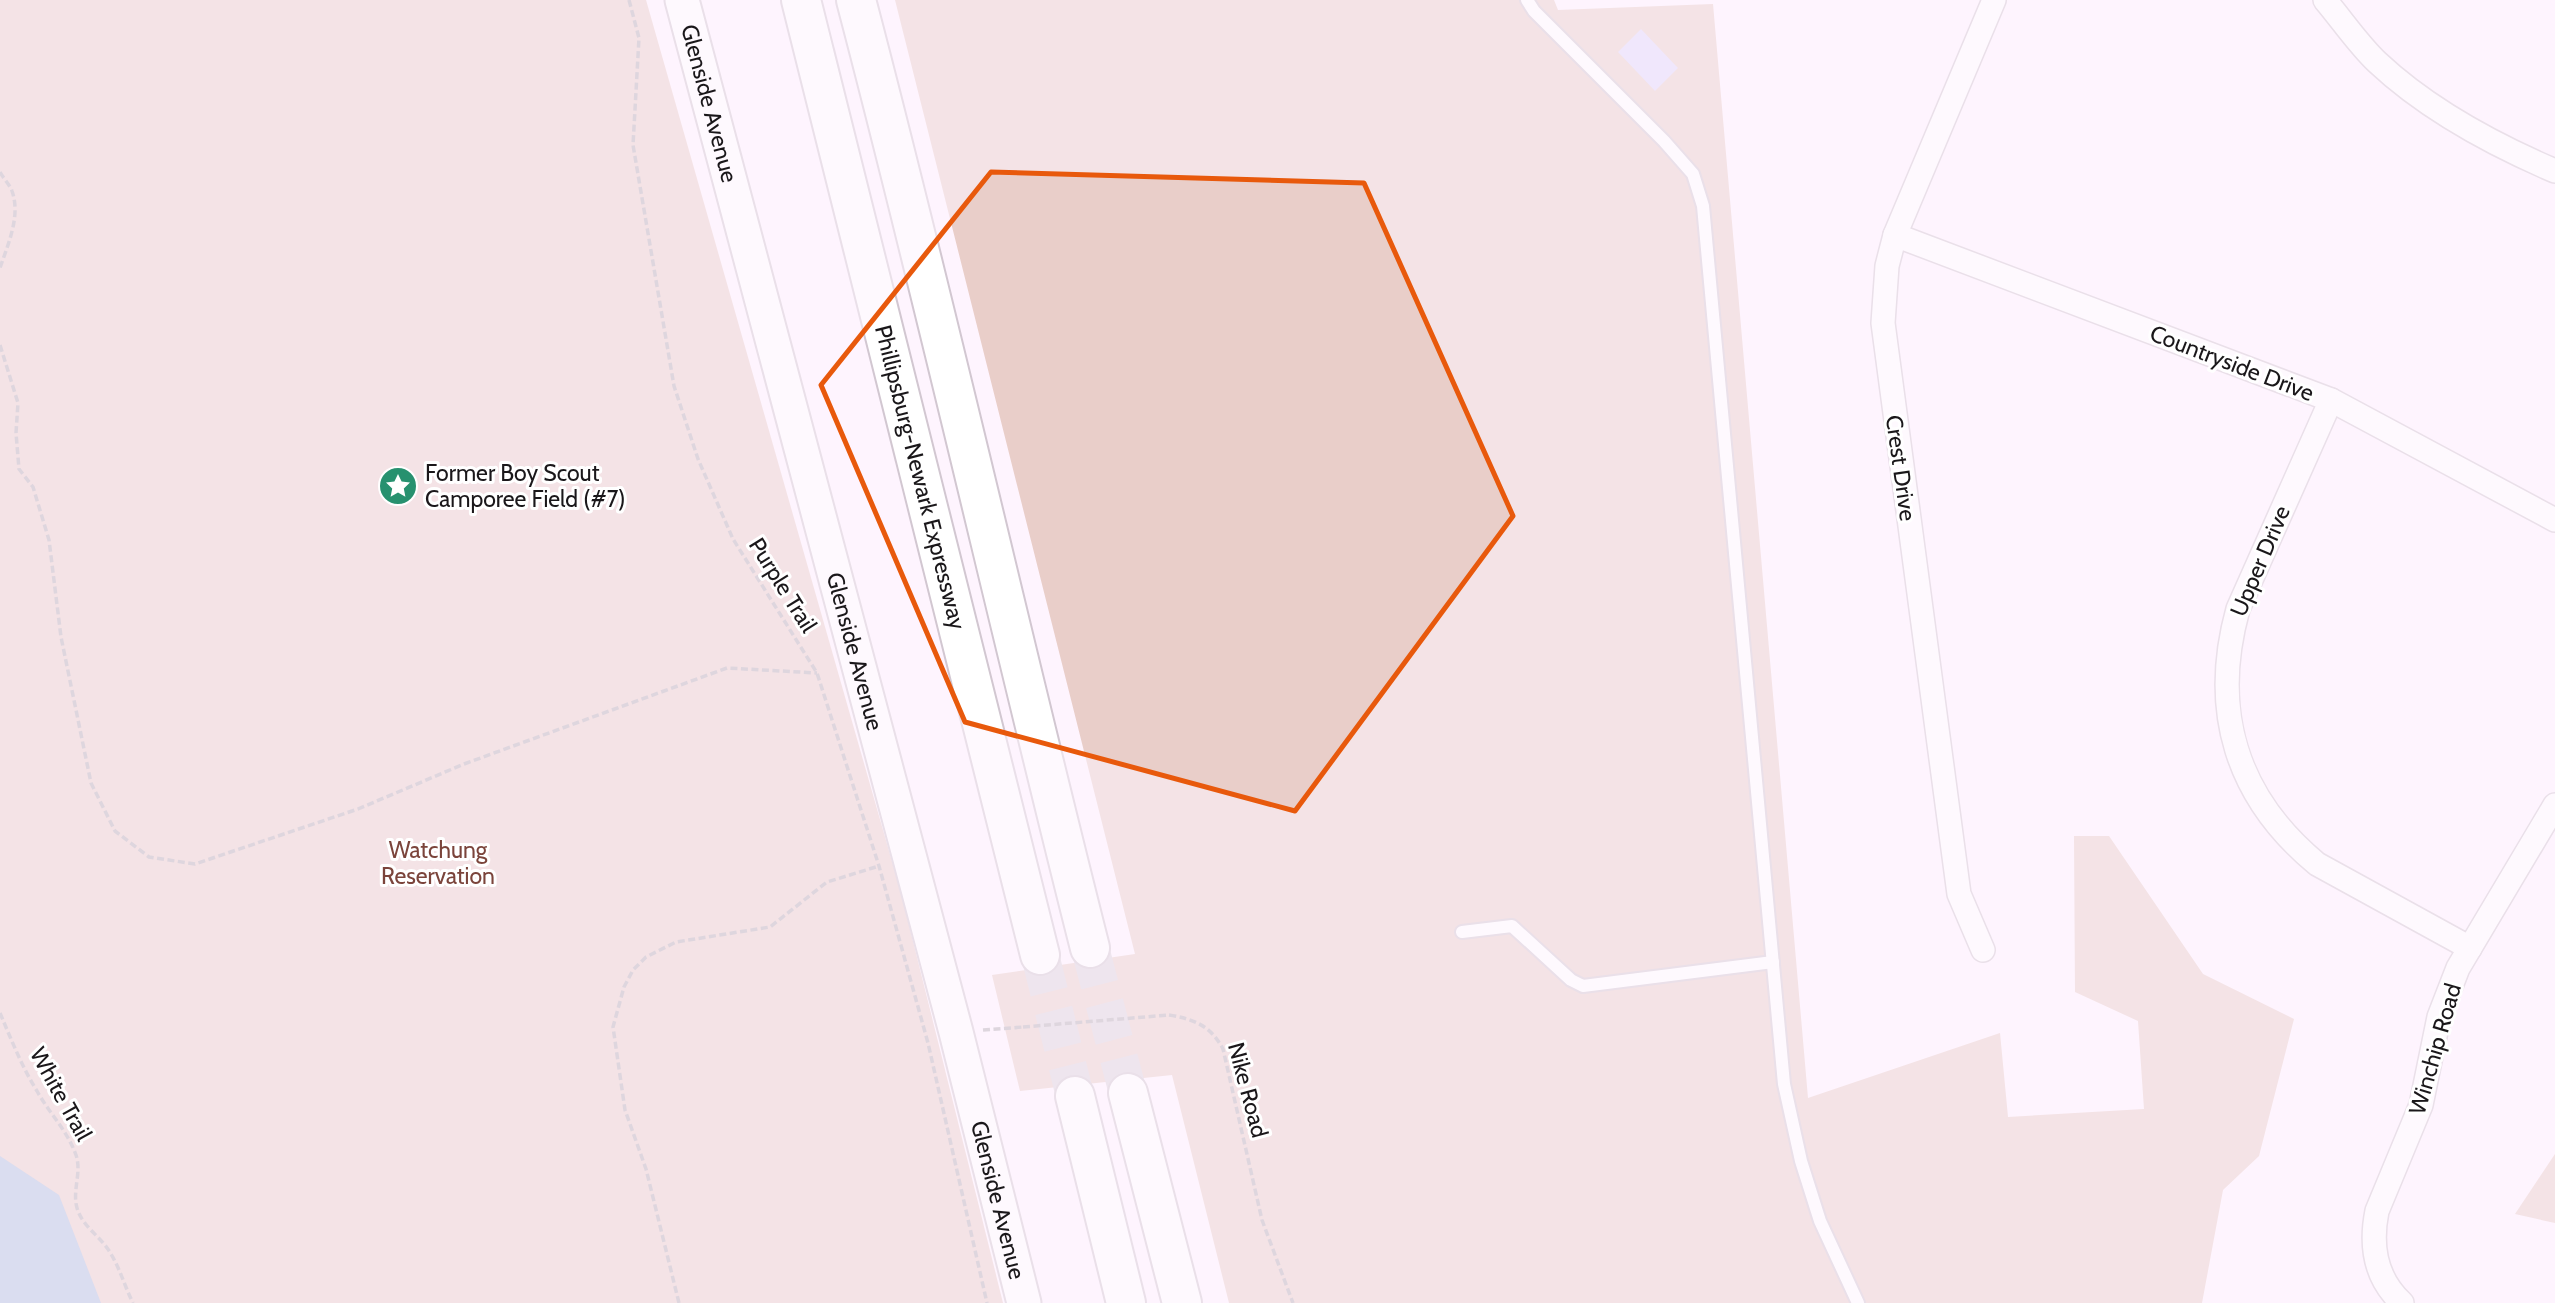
<svg xmlns="http://www.w3.org/2000/svg" width="2555" height="1303" viewBox="0 0 2555 1303" font-family="Cabin,sans-serif">
  <rect width="100%" height="100%" fill="#fef4fe"/>
  <!-- green -->
  <g fill="#e9cec9">
    <path d="M0,0H646L901,893L1003,1303H0Z"/>
    <path d="M895,0H1554L1558,10L1713,4L1808,1098L2000,1033L2008,1117L2144,1109L2138,1021L2075,992L2074,836H2109L2203,974L2294,1019L2259,1156L2223,1190L2202,1303H1229L1172,1075L1020,1091L992,975L1135,954Z"/>
    <path d="M2555,1154V1223L2515,1214Z"/>
  </g>
  <!-- water -->
  <path fill="#afc0df" d="M0,1156L59,1195L101,1303H0Z"/>
  <!-- building -->
  <path fill="#dfd8fa" d="M1641,29L1678,68L1655,91L1618,52Z"/>
  <g fill="none" stroke-linecap="round" stroke-linejoin="round">
    <!-- highway-tunnel -->
    <g stroke="#dcd3dc" stroke-width="38" stroke-dasharray="38 19" stroke-linecap="butt">
      <path d="M1090,948L1128,1093"/>
      <path d="M1040,955L1075,1096"/>
    </g>
    <defs>
      <g id="lane">
        <path d="M1527,0L1534,11L1664,141L1693,174L1703,206L1784,1084L1801,1161L1820,1221L1858,1303"/>
        <path d="M1462,932L1512,926L1571,980L1583,986L1773,962"/>
      </g>
      <g id="street">
        <path d="M2325,0C2342,20 2358,44 2377,62C2428,110 2492,144 2555,171"/>
        <path d="M1895,235L2331,400L2555,520"/>
        <path d="M2331,400L2238,609C2210,710 2236,797 2317,864L2470,948"/>
        <path d="M1983,950L1959,894L1883,323L1887,266L1895,235L1994,0"/>
        <path d="M2402,1303C2375,1278 2370,1246 2377,1211L2421,1105L2439,1017L2458,968L2555,805"/>
      </g>
      <g id="secondary">
        <path id="s1" d="M682,0L956,1032L1024,1303"/>
      </g>
      <g id="highway">
        <path id="s2" d="M801,0L1040,955"/>
        <path d="M856,0C939,315 1010,633 1090,948"/>
        <path d="M1128,1093L1182,1303"/>
        <path d="M1075,1096L1126,1303"/>
      </g>
    </defs>
    <!-- lane casing -->
    <use href="#lane" stroke="#d2c7d1" stroke-width="16"/>
    <!-- street casing -->
    <use href="#street" stroke="#d2c7d1" stroke-width="26"/>
    <!-- secondary casing -->
    <use href="#secondary" stroke="#d2c7d1" stroke-width="37"/>
    <!-- highway casing -->
    <use href="#highway" stroke="#d2c7d1" stroke-width="42"/>
    <!-- path -->
    <g stroke="#b9b1b9" stroke-width="3.5" stroke-dasharray="7 3.5" stroke-linecap="butt">
      <path d="M629,0L639,38L633,145L674,386L698,459L733,539L817,673L879,866L928,1043L987,1303"/>
      <path d="M0,172C3,178 10,185 12,191C21,216 8,244 0,268"/>
      <path d="M0,345L18,403L16,433L19,469L33,487L49,540L61,637L91,783L115,831L149,857L195,864L358,809L464,764L727,668L817,673"/>
      <path d="M0,1013C11,1039 22,1067 37,1091C49,1113 67,1130 76,1155C82,1173 72,1190 77,1208C83,1228 101,1236 111,1254C120,1269 125,1287 133,1303"/>
      <path d="M1169,1015C1194,1019 1211,1026 1223,1049L1262,1220L1293,1303"/>
      <path d="M983,1030L1023,1027"/>
      <path d="M679,1303L646,1169L625,1110L613,1027L624,987L633,970L646,957L676,942L770,927L827,882L879,866"/>
    </g>
    <!-- lane -->
    <use href="#lane" stroke="#fff" stroke-width="12"/>
    <!-- street -->
    <use href="#street" stroke="#fff" stroke-width="23"/>
    <!-- secondary -->
    <use href="#secondary" stroke="#fff" stroke-width="33"/>
    <!-- highway -->
    <use href="#highway" stroke="#fff" stroke-width="38"/>
    <!-- path-bridge -->
    <path stroke="#b9b1b9" stroke-width="3.5" stroke-dasharray="7 3.5" stroke-linecap="butt" d="M1023,1027L1169,1015"/>
  </g>
  <!-- marked area -->
  <path d="M0 0H2555V1303H0ZM991,172L1364,183L1513,516L1295,811L965,722L821,385Z" fill="#fef4fe" fill-opacity=".55" fill-rule="evenodd"/>
  <path fill="none" stroke="#e8590c" stroke-width="5" stroke-linejoin="round" d="M991,172L1364,183L1513,516L1295,811L965,722L821,385Z"/>
  <!-- icons -->
  <defs>
    <symbol id="sight-disc" viewBox="-11 -11 22 22"><circle r="9.5" fill="#27916f" stroke="#fff"/><path d="M0-6L1.8-2.2L6-1.7L2.9 1.2L3.7 5.4L0 3.3L-3.7 5.4L-2.9 1.2L-6-1.7L-1.8-2.2Z" fill="#fff"/></symbol>
  </defs>
  <g fill-rule="evenodd">
    <use href="#sight-disc" x="376" y="464" width="44" height="44"/>
  </g>
  <g text-anchor="middle" stroke-width="6" stroke-linejoin="round" paint-order="stroke">
    <!-- street labels -->
    <g font-size="23" fill="#1a171a" stroke="#fff">
      <text dy="8" stroke="none"><textPath href="#s1" startOffset="107">Glenside Avenue</textPath></text>
      <text transform="translate(2232 363) rotate(21)" y="8">Countryside Drive</text>
      <text transform="translate(1901 468) rotate(82)" y="8">Crest Drive</text>
      <text dy="8" stroke="none"><textPath href="#s2" startOffset="492">Phillipsburg-Newark Expressway</textPath></text>
      <text transform="translate(2260 561) rotate(-67)" y="8">Upper Drive</text>
      <text transform="translate(783 585) rotate(58)" y="8">Purple Trail</text>
      <text dy="8" stroke="none"><textPath href="#s1" startOffset="674">Glenside Avenue</textPath></text>
      <text transform="translate(2435 1049) rotate(-74)" y="8">Winchip Road</text>
      <text transform="translate(1248 1090) rotate(75)" y="8">Nike Road</text>
      <text transform="translate(61 1094) rotate(61)" y="8">White Trail</text>
      <text dy="8" stroke="none"><textPath href="#s1" startOffset="1241">Glenside Avenue</textPath></text>
    </g>
    <!-- poi labels -->
    <g font-size="23" fill="#1a171a" stroke="#fff" text-anchor="start">
      <text x="425" y="481">Former Boy Scout<tspan x="425" dy="26">Camporee Field (#7)</tspan></text>
    </g>
    <!-- park labels -->
    <g font-size="23" fill="#7b443b" stroke="#fff">
      <text x="438" y="858">Watchung<tspan x="438" dy="26">Reservation</tspan></text>
    </g>
  </g>
</svg>
